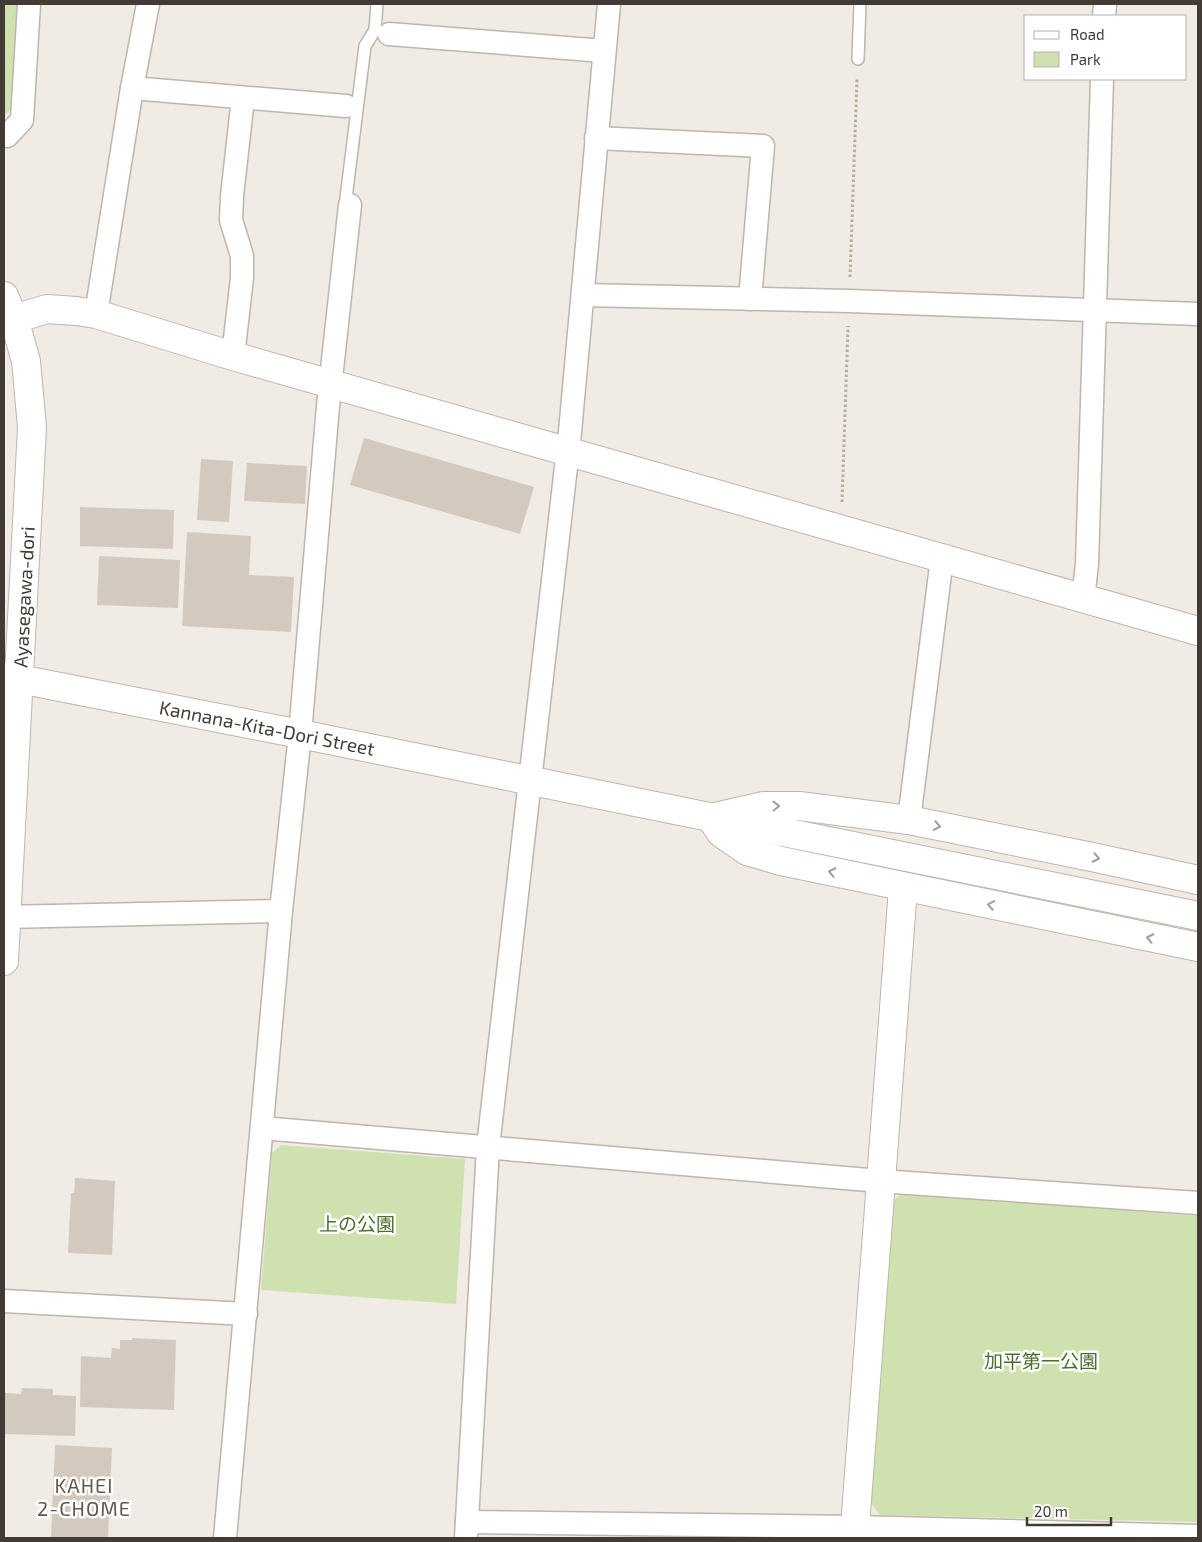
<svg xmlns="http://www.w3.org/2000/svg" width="1202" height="1542" viewBox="0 0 1202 1542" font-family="'Exo 2','Noto Sans JP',sans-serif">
  <rect width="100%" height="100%" fill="#f0ebe4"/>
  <!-- green -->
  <g fill="#d0e1b0">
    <path d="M4,4H19L12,108L4,116Z"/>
    <path d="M281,1145L465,1159L456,1304L261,1290L272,1153Z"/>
    <path d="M902,1193L1198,1216V1522L880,1515L871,1503L894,1200Z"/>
  </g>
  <!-- building -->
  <g fill="#d4c9be">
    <path d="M364,438L534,487L520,534L350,485Z"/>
    <path d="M201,459L233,461L229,522L197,520Z"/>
    <path d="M247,463L307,466L305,504L244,501Z"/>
    <path d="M80,507L174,510L173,549L80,546Z"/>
    <path d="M187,532L251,536L249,575L294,577L291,632L182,626Z"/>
    <path d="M99,556L180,560L178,608L97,605Z"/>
    <path d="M75,1178L115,1181L112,1255L68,1253L71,1193H74Z"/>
    <path d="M132,1338L176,1340L174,1410L80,1407L81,1356L111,1358L112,1348L120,1349V1340H132Z"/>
    <path d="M22,1388L53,1389V1395L76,1396L75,1436L4,1434L5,1393L21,1394Z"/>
    <path d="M55,1445L112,1448L108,1538H51Z"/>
  </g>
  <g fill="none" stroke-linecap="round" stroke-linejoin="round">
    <defs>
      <g id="service">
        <path d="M858,59L860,4"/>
        <path d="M350,205V201L346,198L365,46L375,30L377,4"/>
      </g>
      <g id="minor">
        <path d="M1104,16L1105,4"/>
        <path d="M389,34L604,51"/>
        <path d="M132,88L346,106"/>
        <path d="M4,136H7L22,120L29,4"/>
        <path d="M596,138L763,146L750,299"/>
        <path d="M583,295L849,301L1198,314"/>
        <path d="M96,314L132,88L148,4"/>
        <path d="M233,356L242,278V256L231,220L232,196L243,98"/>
        <path d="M1083,599L1087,564L1102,79"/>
        <path d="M909,820L942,558"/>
        <path d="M4,917L281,911"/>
        <path d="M262,1128L880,1181L1198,1203"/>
        <path d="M4,1301L246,1314"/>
        <path d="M467,1522L855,1527L1198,1536"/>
        <path d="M225,1538L281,911L300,734L328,406L350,205"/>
        <path d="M466,1538L488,1147L570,432L609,4"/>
      </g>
      <g id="tertiary">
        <path d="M4,296L14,319L26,361L32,427L4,961"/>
        <path d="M14,319L47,309L76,311L96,314L233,356L548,446L1198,631"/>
        <path d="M4,676L300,734L1198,916"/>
        <path d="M1198,880L1092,857L909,820L799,806H764L711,818L721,833L747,851L781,861L1198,947"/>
        <path d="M856,1538L855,1527L903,888"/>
      </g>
    </defs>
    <!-- service casing -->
    <use href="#service" stroke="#beb5ab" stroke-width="14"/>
    <!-- minor casing -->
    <use href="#minor" stroke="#beb5ab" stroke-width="25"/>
    <!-- tertiary casing -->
    <use href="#tertiary" stroke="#beb5ab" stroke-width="30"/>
    <!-- path -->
    <g stroke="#bbac9a" stroke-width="3" stroke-dasharray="2.5 2.5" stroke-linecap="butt">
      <path d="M850,277L857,79"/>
      <path d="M842,502L848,326"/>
    </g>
    <!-- service -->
    <use href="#service" stroke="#fff" stroke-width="11"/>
    <!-- minor -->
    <use href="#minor" stroke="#fff" stroke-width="22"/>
    <!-- tertiary -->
    <use href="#tertiary" stroke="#fff" stroke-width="28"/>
  </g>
  <!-- one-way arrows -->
  <defs><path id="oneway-chevron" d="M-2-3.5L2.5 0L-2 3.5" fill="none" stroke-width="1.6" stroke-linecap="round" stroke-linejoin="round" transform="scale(1.25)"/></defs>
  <g stroke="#a09d9a">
    <use href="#oneway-chevron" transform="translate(776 806) rotate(-1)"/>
    <use href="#oneway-chevron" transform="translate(937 826) rotate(11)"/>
    <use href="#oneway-chevron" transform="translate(1096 858) rotate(12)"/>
    <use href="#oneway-chevron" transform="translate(832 872) rotate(-168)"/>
    <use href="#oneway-chevron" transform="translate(991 905) rotate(-169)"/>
    <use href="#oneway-chevron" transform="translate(1150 938) rotate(-168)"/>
  </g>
  <g text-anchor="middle" stroke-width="5" stroke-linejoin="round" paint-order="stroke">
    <!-- street labels -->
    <g font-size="19" fill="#423b35" stroke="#fff">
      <text transform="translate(24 597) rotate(-87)" y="7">Ayasegawa-dori</text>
      <text transform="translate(267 728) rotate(11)" y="7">Kannana-Kita-Dori Street</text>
    </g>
    <!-- park labels -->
    <g font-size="19" fill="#4c6d2e" stroke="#fff">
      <text x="357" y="1231">上の公園</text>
      <text x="1041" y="1368">加平第一公園</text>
    </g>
    <!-- neighbourhood labels -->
    <g font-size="20" letter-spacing="1" fill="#63584d" stroke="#fff">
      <text x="84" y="1493">KAHEI<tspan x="84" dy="23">2-CHOME</tspan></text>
    </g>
  </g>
  <!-- border -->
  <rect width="1202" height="1542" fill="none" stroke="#423b35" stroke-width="10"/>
  <!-- legend -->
  <rect x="1024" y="15" width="162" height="65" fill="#ffffff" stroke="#b3b1ae"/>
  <rect x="1034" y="31" width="25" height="8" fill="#ffffff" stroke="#b3b1ae"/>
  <text x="1070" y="40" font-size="15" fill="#423b35">Road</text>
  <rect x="1034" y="52" width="25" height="15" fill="#d0e1b0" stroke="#b3b1ae"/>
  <text x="1070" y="65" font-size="15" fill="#423b35">Park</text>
  <!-- scale -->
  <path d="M1027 1517v8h84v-8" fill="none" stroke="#423b35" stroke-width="2.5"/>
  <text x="1034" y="1517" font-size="15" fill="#423b35" stroke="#ffffff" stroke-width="4" paint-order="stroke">20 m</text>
</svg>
